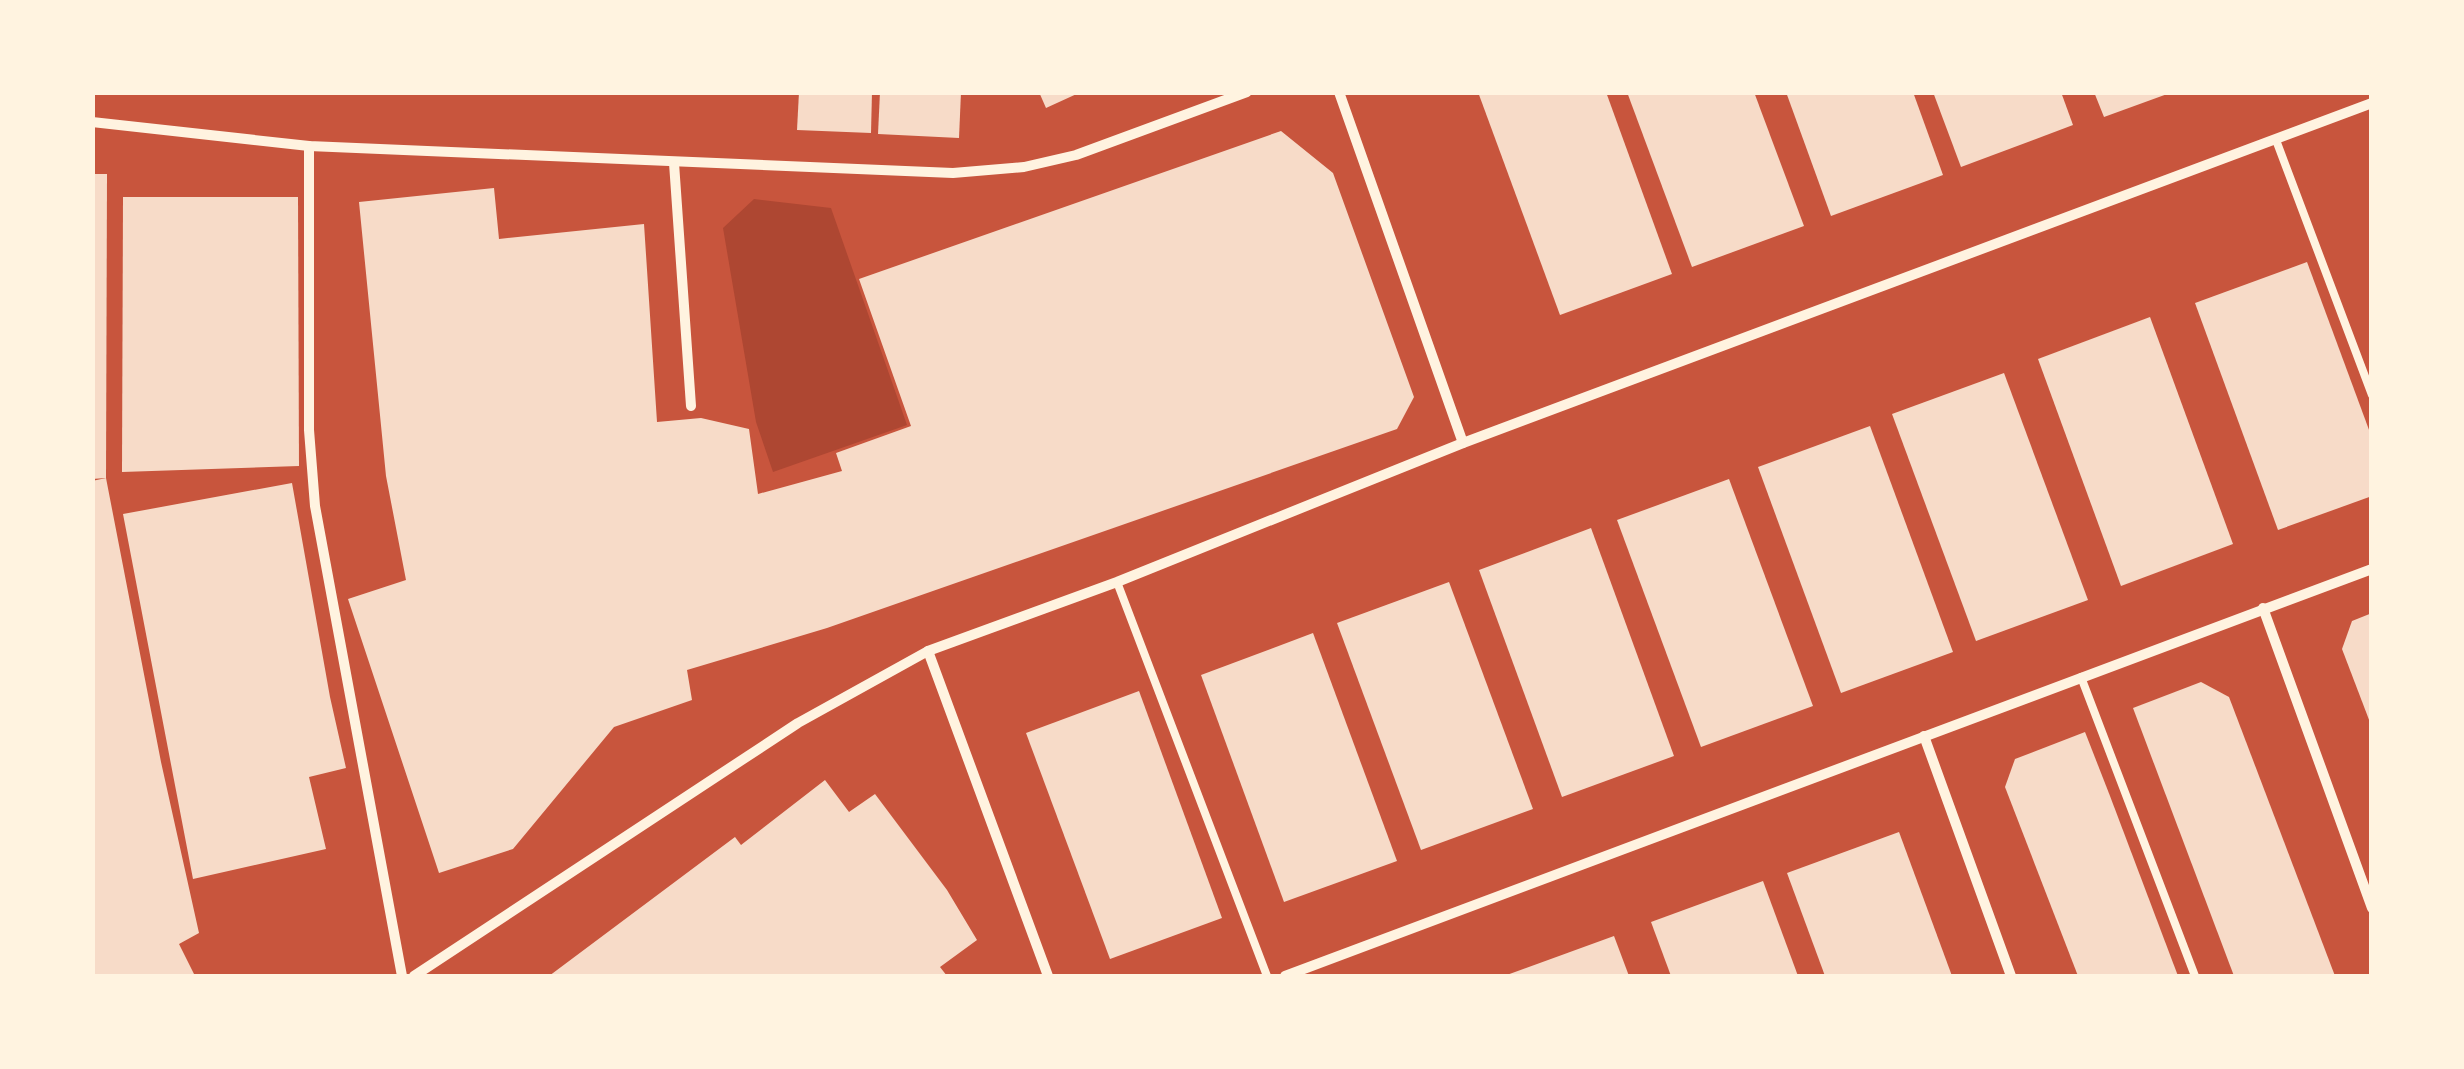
<svg xmlns="http://www.w3.org/2000/svg" width="2464" height="1069" viewBox="0 0 2464 1069" font-family="Ubuntu,sans-serif">
  <rect width="100%" height="100%" fill="#c8553d"/>
  <!-- green -->
  <path fill="#ae4732" d="M754,199L831,208L907,425L773,472L756,422L723,228Z"/>
  <!-- building -->
  <g fill="#f7dbc8">
    <path d="M799,92H872L871,133L797,130Z"/>
    <path d="M880,92H961L959,138L878,134Z"/>
    <path d="M1039,92H1081L1046,108Z"/>
    <path d="M1478,92H1606L1672,274L1560,315Z"/>
    <path d="M1627,92H1754L1804,226L1692,267Z"/>
    <path d="M1786,92H1913L1943,175L1831,216Z"/>
    <path d="M1933,92H2061L2073,125L1961,167Z"/>
    <path d="M2094,92H2170V93L2104,117Z"/>
    <path d="M1281,131L1333,173L1414,397L1397,429L827,628L687,670L692,700L614,727L513,849L439,873L348,599L406,580L386,476L359,202L494,188L499,239L644,224L657,422L701,418L749,429L758,494L842,471L836,453L911,426L859,279Z"/>
    <path d="M92,174H107L106,478L92,479Z"/>
    <path d="M123,197H298L299,466L122,472Z"/>
    <path d="M2307,262L2372,438V496L2278,530L2195,303Z"/>
    <path d="M2150,317L2233,544L2121,586L2038,359Z"/>
    <path d="M2004,373L2088,600L1976,641L1892,414Z"/>
    <path d="M1870,426L1953,652L1841,693L1758,467Z"/>
    <path d="M106,478L161,762L199,933L179,944L195,976H92V481Z"/>
    <path d="M1729,479L1813,706L1701,747L1617,520Z"/>
    <path d="M292,483L330,697L346,768L309,777L326,849L193,879L123,514Z"/>
    <path d="M1591,528L1674,756L1562,797L1479,570Z"/>
    <path d="M1449,582L1533,809L1421,850L1337,623Z"/>
    <path d="M2372,613V725H2371L2342,649L2352,621Z"/>
    <path d="M1313,633L1397,861L1284,902L1201,675Z"/>
    <path d="M2201,682L2229,697L2335,976H2234L2133,708Z"/>
    <path d="M1139,691L1222,918L1110,959L1026,733Z"/>
    <path d="M2085,732L2110,796L2178,976H2078L2005,787L2015,759Z"/>
    <path d="M825,780L849,812L875,794L947,890L977,940L940,967L947,976H549L735,837L741,845Z"/>
    <path d="M1899,832L1952,976H1825L1787,873Z"/>
    <path d="M1763,881L1798,976H1671L1651,922Z"/>
    <path d="M1614,936L1629,976H1504Z"/>
  </g>
  <g fill="none" stroke-linecap="round" stroke-linejoin="round">
    <!-- service -->
    <g stroke="#fff3e0" stroke-width="8">
      <path d="M2276,140L2372,395"/>
      <path d="M1117,582L1267,976"/>
      <path d="M2081,677L2195,976"/>
    </g>
    <!-- minor -->
    <g stroke="#fff3e0" stroke-width="10">
      <path d="M1339,92L1463,443"/>
      <path d="M92,122L309,146L953,173L1024,167L1076,155L1247,92"/>
      <path d="M309,146V430L315,506L402,976"/>
      <path d="M674,163L691,406"/>
      <path d="M2263,608L2372,908"/>
      <path d="M928,651L1048,976"/>
      <path d="M1924,736L2011,976"/>
      <path d="M414,976L798,723L928,651L1117,582L1463,443L2372,103"/>
      <path d="M1285,976L2372,569"/>
    </g>
  </g>
  <!-- border -->
  <rect width="2464" height="1069" fill="none" stroke="#fff3e0" stroke-width="190"/>
</svg>
